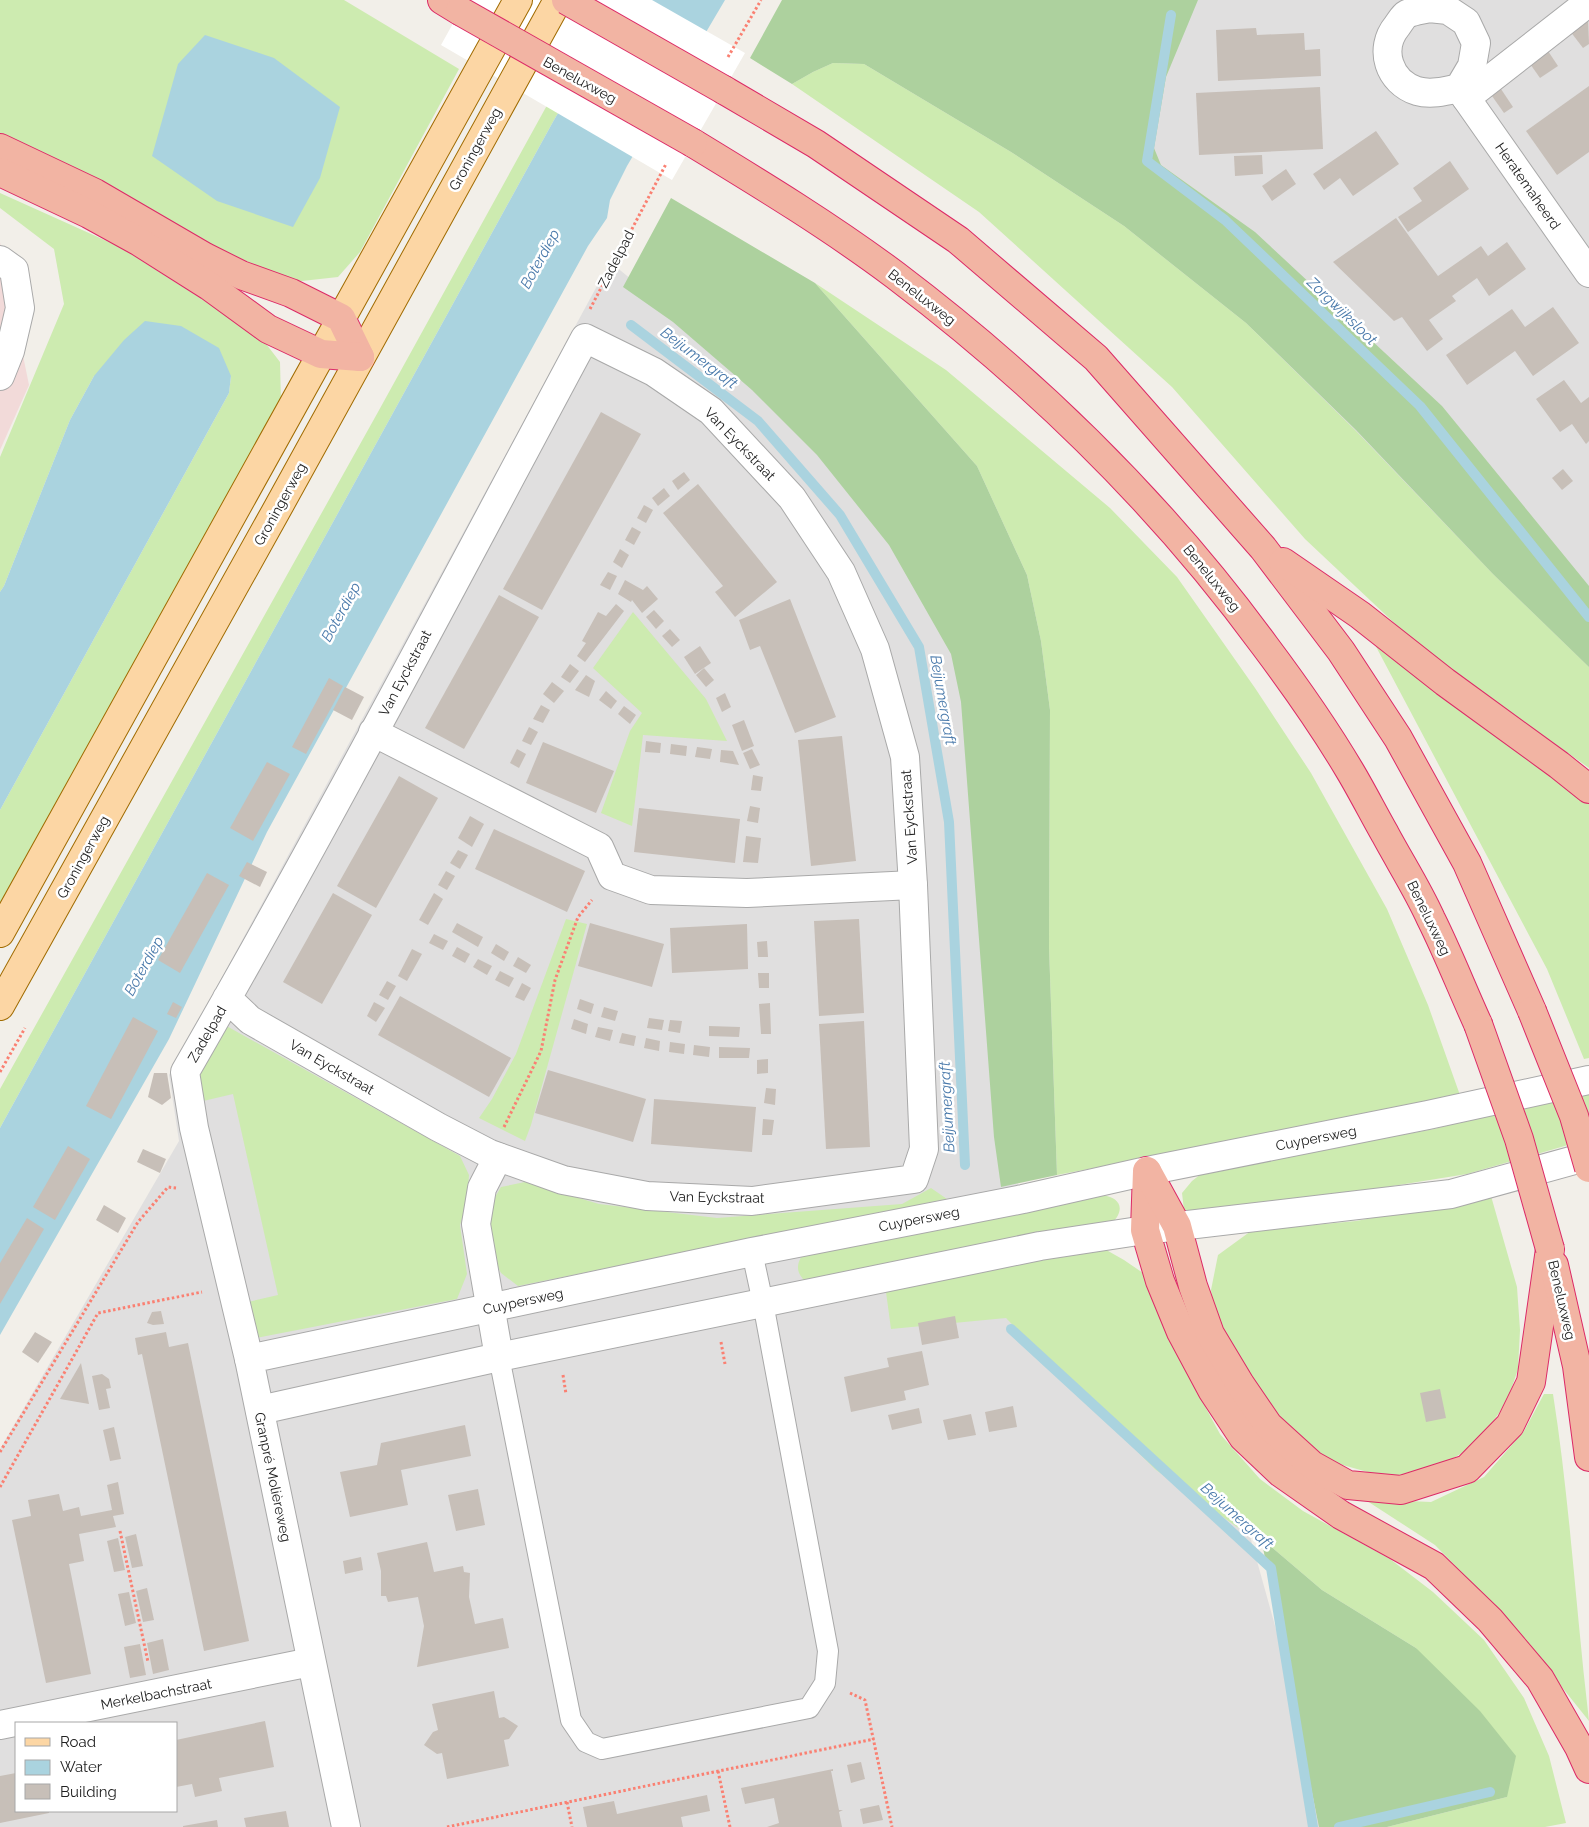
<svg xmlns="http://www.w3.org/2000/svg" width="1589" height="1827" viewBox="0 0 1589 1827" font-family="Raleway,sans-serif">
  <rect width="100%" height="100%" fill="#f2efe9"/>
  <!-- residential -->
  <g fill="#e0dfdf" fill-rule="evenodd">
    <path d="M1196,0H1589V675L1199,273L1128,88Z"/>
    <path d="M610,262L852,459L964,668L1010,1172L1250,1536L1331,1827H0V1449L179,1141L169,1075ZM16,1723H176V1811H16Z"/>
  </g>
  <!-- commercial -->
  <path fill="#f2dad9" d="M0,242L29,385L0,450Z"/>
  <!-- grass -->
  <g fill="#cdebb0">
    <path d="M0,0H344L459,69L360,252L338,277L293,282L195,238L0,139Z"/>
    <path d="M605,0H624L554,120L0,1128V1089L378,412Z"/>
    <path d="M833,63L864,64L1011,152L1124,226L1246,323L1356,431L1493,574L1589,667V768L1422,649L1305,539L1172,387L979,212L792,84L813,72Z"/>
    <path d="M0,193L120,247L260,336L280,362L281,402L178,583L97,734L0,905V810L229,393L231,376H94L70,420L4,586L0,592V457L64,304L54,249L0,208Z"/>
    <path d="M815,283L946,370L1110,508L1177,577L1255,688L1311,773L1387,909L1428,1005L1461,1098L1057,1175L1049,947L1050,710L1041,641L1027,575L977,466Z"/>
    <path d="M633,612L706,699L727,741L643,735L632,826L601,813L630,731L642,713L593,668Z"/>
    <path d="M1373,641L1589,803V1058L1584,1059L1547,969Z"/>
    <path d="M566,919L587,924L531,1125L525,1141L479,1118L492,1099L516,1054Z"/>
    <path d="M223,1024L460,1156L469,1175L467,1203L460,1225L467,1274L457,1299L256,1338L248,1302L278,1295L233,1094L199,1102L191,1072Z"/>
    <path d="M1589,1088V1139L1467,1174L1287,1203L1205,1214L1184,1210L1182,1193L1192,1181L1205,1171L1434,1129Z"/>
    <path d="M525,1182L599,1204L717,1218L902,1204L931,1188L947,1199L518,1286L501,1273L492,1255L489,1207L501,1187Z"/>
    <path d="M1102,1195C1119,1197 1126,1208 1113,1222L1032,1233L805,1281C797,1273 796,1267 801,1257L1042,1205Z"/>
    <path d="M1491,1196L1517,1287L1520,1330L1518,1369L1507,1402L1476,1445L1426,1474L1389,1478L1325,1460L1271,1415L1215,1321L1211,1290L1218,1255L1251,1231L1356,1221Z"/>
    <path d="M1101,1247L1124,1260L1143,1273L1183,1366L1220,1434L1260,1479L1303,1511L1390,1559L1433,1592L1484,1640L1524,1698L1549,1756L1566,1823L1545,1827H1387L1507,1797L1416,1648L1322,1590L1261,1538L1237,1527L1156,1470L1065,1380L1006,1318L891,1329L886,1292Z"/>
    <path d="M1544,1394H1553C1570,1502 1576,1612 1589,1721L1509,1621L1435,1545L1364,1499L1431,1502L1484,1477L1524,1431Z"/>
  </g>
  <!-- forest -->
  <g fill="#add19e">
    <path d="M782,0H1198L1166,77L1154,148L1161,165L1255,232L1442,406L1589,586V667L1493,574L1356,430L1246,323L1124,226L1011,152L864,64L833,63L813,72L792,84L750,58Z"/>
    <path d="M671,198L815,283L977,466L1027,575L1041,641L1050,710L1049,947L1057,1175L1001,1187L994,1137L961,702L951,654L889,545L817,455L752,390L673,322L623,287Z"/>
    <path d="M1261,1538L1322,1590L1416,1648L1480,1711L1516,1756L1507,1797L1387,1827H1319Z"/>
  </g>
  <!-- water -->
  <g fill="#aad3df">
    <path d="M624,0H725L627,166L610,200L607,218L588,246L267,832L169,1039L0,1335V1128L554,120Z"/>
    <path d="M205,35L274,58L340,107L320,178L293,227L217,201L152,156L178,64Z"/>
    <path d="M145,321L181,326L219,348L231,376L229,393L0,810V592L4,586L70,420L94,376L124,340Z"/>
  </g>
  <!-- pier -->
  <path fill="#fff" d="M466,0H652L745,53L672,180L441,45Z"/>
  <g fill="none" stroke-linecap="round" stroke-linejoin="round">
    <!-- stream -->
    <g stroke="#aad3df" stroke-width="10">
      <path d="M1171,15L1147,161L1225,220L1420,406L1589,617"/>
      <path d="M631,325L758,421L840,515L919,647L949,822L965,1165"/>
      <path d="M1011,1329L1271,1568L1313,1827"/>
      <path d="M1339,1827L1490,1792"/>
    </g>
  </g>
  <!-- building -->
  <g fill="#c7bfb8">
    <path d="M1588,18L1589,44L1583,48L1570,31Z"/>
    <path d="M1256,28L1257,35L1304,33L1305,50L1320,49L1321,76L1218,81L1216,30Z"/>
    <path d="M1546,48L1558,66L1540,78L1528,61Z"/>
    <path d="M1589,86V152L1557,175L1526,131Z"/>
    <path d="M1320,87L1323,149L1199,155L1196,93Z"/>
    <path d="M1501,89L1513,107L1504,113L1492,96Z"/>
    <path d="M1376,131L1399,164L1353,196L1340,178L1324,190L1313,174Z"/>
    <path d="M1262,155L1263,174L1235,176L1234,156Z"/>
    <path d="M1450,161L1469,189L1408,232L1398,217L1422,201L1413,188Z"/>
    <path d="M1286,169L1296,184L1272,201L1262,186Z"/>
    <path d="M1396,218L1438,276L1481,246L1488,256L1507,242L1526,269L1489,296L1477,278L1452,296L1456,301L1429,320L1443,339L1427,351L1402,317L1394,321L1333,262Z"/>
    <path d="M1553,307L1579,343L1533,376L1515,351L1467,385L1446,355L1512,309L1525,327Z"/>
    <path d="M1564,380L1581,403L1589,397V441L1586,444L1572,424L1560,432L1536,399Z"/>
    <path d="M601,412L641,434L542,610L503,589Z"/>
    <path d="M1563,469L1573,481L1562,490L1552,478Z"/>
    <path d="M684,472L690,480L678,490L672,481Z"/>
    <path d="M698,484L777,582L735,617L715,592L723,586L663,513Z"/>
    <path d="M664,488L670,496L658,506L652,498Z"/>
    <path d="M644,505L653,510L646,523L637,518Z"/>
    <path d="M632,527L641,532L634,545L625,540Z"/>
    <path d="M620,549L629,555L622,568L613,562Z"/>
    <path d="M608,572L617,576L610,590L600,585Z"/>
    <path d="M625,580L643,590L647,586L658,599L642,613L632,600L631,602L618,594Z"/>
    <path d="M499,595L539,617L464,749L425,728Z"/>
    <path d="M790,599L836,717L795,733L760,646L750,650L739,620Z"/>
    <path d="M616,604L624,611L585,662L577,656L586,643L582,641L598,612L606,616Z"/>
    <path d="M654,610L664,621L656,629L646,617Z"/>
    <path d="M670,629L680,640L672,647L662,636Z"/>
    <path d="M700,646L711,663L695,674L684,657Z"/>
    <path d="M570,664L579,671L570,683L561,677Z"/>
    <path d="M704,668L714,680L706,687L696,675Z"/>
    <path d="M586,675L595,681L589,697L575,690Z"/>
    <path d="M329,678L343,686L306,754L292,747Z"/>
    <path d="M552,682L564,691L554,703L543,694Z"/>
    <path d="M345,687L364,697L352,720L333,710Z"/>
    <path d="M606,691L617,701L611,709L599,700Z"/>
    <path d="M725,693L731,707L722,712L716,698Z"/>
    <path d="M541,705L550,710L543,723L533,719Z"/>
    <path d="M624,706L636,715L630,724L618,714Z"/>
    <path d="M744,720L754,746L742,751L732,725Z"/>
    <path d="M529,727L538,732L531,745L522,741Z"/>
    <path d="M842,736L856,861L811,866L798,740Z"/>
    <path d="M646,741L661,743L660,753L645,752Z"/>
    <path d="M543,742L614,771L596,813L526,783Z"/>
    <path d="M671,744L687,746L686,756L670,754Z"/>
    <path d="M697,747L712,749L710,759L695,757Z"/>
    <path d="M517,749L526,754L519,768L510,763Z"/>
    <path d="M752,749L760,765L750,769L743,753Z"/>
    <path d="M721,750L733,751L739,765L720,762Z"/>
    <path d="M267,762L290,774L253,841L230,828Z"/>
    <path d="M753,775L763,777L761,791L751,790Z"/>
    <path d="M399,776L438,798L376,908L337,886Z"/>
    <path d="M750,806L760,808L758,823L747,821Z"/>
    <path d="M639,808L740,819L735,863L634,852Z"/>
    <path d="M470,816L484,824L472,847L458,838Z"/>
    <path d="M494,829L585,871L567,912L475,869Z"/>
    <path d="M746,836L761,838L758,863L743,862Z"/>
    <path d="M458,850L468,855L460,869L450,863Z"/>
    <path d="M247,862L267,872L260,887L239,876Z"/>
    <path d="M446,871L455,876L447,890L438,885Z"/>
    <path d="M207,873L229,885L180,973L158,960Z"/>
    <path d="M333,893L372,915L322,1004L283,982Z"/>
    <path d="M434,893L443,899L428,925L419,920Z"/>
    <path d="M859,919L864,1013L819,1016L814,921Z"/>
    <path d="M457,923L483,937L478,947L452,932Z"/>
    <path d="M590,923L664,944L652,987L578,966Z"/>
    <path d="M747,924L748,969L672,973L670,928Z"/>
    <path d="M434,934L448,941L443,950L429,943Z"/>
    <path d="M767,941L768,957H758L757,942Z"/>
    <path d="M496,944L509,952L504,961L491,953Z"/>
    <path d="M457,947L470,954L465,963L452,956Z"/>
    <path d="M412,949L422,954L407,981L398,976Z"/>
    <path d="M518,957L531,965L526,973L513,966Z"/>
    <path d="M478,959L492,966L487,975L473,967Z"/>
    <path d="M500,971L514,978L509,987L495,980Z"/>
    <path d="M758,973H769V988H759Z"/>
    <path d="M387,981L396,986L388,1000L379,995Z"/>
    <path d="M522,983L531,988L524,1001L515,997Z"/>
    <path d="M400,996L511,1058L489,1097L378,1035Z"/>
    <path d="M580,999L594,1004L591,1014L577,1009Z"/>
    <path d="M173,1002L182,1007L176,1018L167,1014Z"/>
    <path d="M374,1002L385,1008L376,1022L367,1016Z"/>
    <path d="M770,1003L771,1034H761L759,1004Z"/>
    <path d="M604,1007L618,1011L615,1021L601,1017Z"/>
    <path d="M133,1017L158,1031L111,1119L86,1106Z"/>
    <path d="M649,1018L664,1020L662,1030L647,1028Z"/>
    <path d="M574,1019L588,1024L586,1034L571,1029Z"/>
    <path d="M670,1020L682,1021L680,1033L668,1031Z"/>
    <path d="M864,1021L870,1147L826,1149L819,1024Z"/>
    <path d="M709,1026L740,1027L739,1037L709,1036Z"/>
    <path d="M598,1027L613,1030L610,1041L595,1037Z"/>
    <path d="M622,1033L636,1036L634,1046L619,1043Z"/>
    <path d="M646,1038L660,1041L659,1051L644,1048Z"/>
    <path d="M670,1042L685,1044L684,1054L669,1052Z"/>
    <path d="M694,1045L710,1047L709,1057L693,1055Z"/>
    <path d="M719,1047L750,1048L749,1058H719Z"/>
    <path d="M768,1059V1073L757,1074V1060Z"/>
    <path d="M548,1070L646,1099L633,1142L535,1113Z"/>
    <path d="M154,1073H167L171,1098L162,1105L148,1097Z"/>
    <path d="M766,1088L776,1089L775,1105L764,1103Z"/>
    <path d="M654,1099L756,1107L752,1152L651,1144Z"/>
    <path d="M763,1119L774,1120L772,1135H762Z"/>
    <path d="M68,1146L90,1159L55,1220L33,1207Z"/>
    <path d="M143,1149L166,1159L160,1173L137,1162Z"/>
    <path d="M104,1205L126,1218L118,1233L96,1220Z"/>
    <path d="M27,1218L44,1229L0,1304V1263Z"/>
    <path d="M161,1311L164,1324L153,1325L147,1323L152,1312Z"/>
    <path d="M955,1316L959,1338L922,1345L918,1323Z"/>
    <path d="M35,1332L52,1342L38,1363L22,1352Z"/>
    <path d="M166,1332L169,1347L188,1343L249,1641L204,1651L142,1354L138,1355L135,1338Z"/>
    <path d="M922,1351L929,1385L904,1391L906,1400L851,1412L844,1377L889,1367L887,1358Z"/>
    <path d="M81,1363L89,1404L60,1399Z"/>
    <path d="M102,1374L109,1379L111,1388L106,1389L110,1408L99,1410L92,1376Z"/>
    <path d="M1440,1389L1446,1418L1426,1422L1420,1393Z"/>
    <path d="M1013,1406L1017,1427L989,1432L985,1412Z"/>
    <path d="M919,1408L922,1423L892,1430L888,1415Z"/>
    <path d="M971,1414L976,1435L948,1440L943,1420Z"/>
    <path d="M465,1425L471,1456L401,1470L408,1505L350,1517L340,1472L377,1465L381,1443Z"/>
    <path d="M114,1427L121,1459L110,1461L103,1430Z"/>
    <path d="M118,1482L124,1514L113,1516L116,1527L79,1534L84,1561L69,1564L91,1674L46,1683L12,1520L31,1516L28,1500L59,1494L63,1511L79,1507L81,1516L112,1510L107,1485Z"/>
    <path d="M478,1489L485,1525L456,1531L448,1495Z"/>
    <path d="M136,1534L143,1566L132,1568L125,1537Z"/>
    <path d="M118,1538L125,1570L114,1572L107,1541Z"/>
    <path d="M427,1542L434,1572L463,1566L464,1572L470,1573L469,1597L475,1624L503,1618L509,1648L417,1667L424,1626L418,1597L388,1602L386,1596H381V1571L377,1553Z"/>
    <path d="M361,1557L363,1570L345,1574L343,1561Z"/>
    <path d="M147,1588L154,1620L143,1622L136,1591Z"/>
    <path d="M129,1592L136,1623L125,1626L118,1594Z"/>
    <path d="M163,1639L169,1670L153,1674L147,1643Z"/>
    <path d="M140,1644L146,1675L130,1678L124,1647Z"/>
    <path d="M494,1691L499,1718L504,1717L518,1726L509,1739L504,1740L509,1766L447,1779L442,1753L437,1754L424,1745L433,1732L438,1730L432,1704Z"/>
    <path d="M265,1721L274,1767L219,1778L222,1791L195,1797L192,1784L176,1787V1740Z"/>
    <path d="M861,1762L865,1779L851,1783L847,1765Z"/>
    <path d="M833,1769V1771H831L839,1810H843L839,1812L842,1827H767L779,1823L774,1798L745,1804L741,1788Z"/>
    <path d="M16,1773V1811H49V1813L0,1823V1776Z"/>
    <path d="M707,1795L710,1811L681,1817L683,1827H587L583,1807L614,1801L617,1814Z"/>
    <path d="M879,1805L883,1820L863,1824L860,1809Z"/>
    <path d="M286,1811L289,1827H246L244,1818Z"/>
    <path d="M217,1820L218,1827H183V1826Z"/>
  </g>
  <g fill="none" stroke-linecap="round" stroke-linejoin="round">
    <defs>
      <path id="service" d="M499,1357L571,1720L586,1742L602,1749L809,1708L825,1683L828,1651L763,1303L752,1252"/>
      <g id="minor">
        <path d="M1429,8L1448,10L1466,22L1476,43L1472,66L1459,88C1446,91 1431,95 1417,91C1389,82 1378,49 1397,26C1400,22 1403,16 1407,14C1413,11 1422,10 1429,8Z"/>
        <path d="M1459,88L1589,273"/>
        <path d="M1466,98L1589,2"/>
        <path d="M0,260L14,270L20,308L10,351L0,376"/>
        <path d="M373,732L599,847L612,876L651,890L747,893L913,885"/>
        <path d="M227,998L250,1020L438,1127L490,1154L563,1180L647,1196L752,1201L914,1179L924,1149L913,885L905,757L875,649L841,572L792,498L711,411L654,372L585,338C453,584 324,831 185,1072L194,1128L249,1359"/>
        <path d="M498,1157L482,1188L476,1224L499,1357"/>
        <path d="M0,1725L311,1662"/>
      </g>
      <g id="tertiary">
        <path d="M260,1410L499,1357L1040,1246L1145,1230L1451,1194L1589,1156"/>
        <path d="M346,1827L249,1359L752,1252L1023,1199L1147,1171L1428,1115L1589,1080"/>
      </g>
      <g id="primary">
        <path d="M0,933L518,0"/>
        <path d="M0,1006L275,513L558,0"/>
      </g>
      <g id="trunk">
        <path d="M442,0L460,11"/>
        <path d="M724,90L816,144L958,240L1096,358L1263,548L1341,651L1398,738L1467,863L1532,1011"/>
        <path d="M693,143C762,185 831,227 895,275C1035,381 1161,504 1265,646C1295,686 1324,727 1350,771C1362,791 1373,813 1385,834C1400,862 1418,890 1431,919C1448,953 1462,989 1478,1024"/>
        <path d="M0,148L95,193L205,257L241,275L291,293L341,318L360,357"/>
        <path d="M0,172L89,214L138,241L209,286L268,329L321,354L360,357"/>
        <path d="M1283,562L1360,615L1445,682L1559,765L1589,789"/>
        <path d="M1147,1171L1145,1230L1160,1281L1181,1332L1212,1390L1243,1437L1281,1473L1341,1515L1434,1566L1490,1620L1540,1679L1579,1747L1589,1769"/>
        <path d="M1148,1173L1177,1226L1193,1286L1210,1334L1240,1384L1268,1425L1312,1465L1348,1485L1401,1490L1467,1469L1510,1425L1531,1382L1550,1249"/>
        <path d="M1554,1265L1577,1366L1589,1457"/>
      </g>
    </defs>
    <!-- service casing -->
    <use href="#service" stroke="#a9a9a9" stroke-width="22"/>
    <!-- minor casing -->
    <use href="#minor" stroke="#a9a9a9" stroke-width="30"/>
    <!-- tertiary casing -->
    <use href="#tertiary" stroke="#a9a9a9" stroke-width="30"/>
    <!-- primary casing -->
    <use href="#primary" stroke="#a06b00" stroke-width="30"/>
    <!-- trunk casing -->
    <use href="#trunk" stroke="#dc2a67" stroke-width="30"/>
    <!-- path -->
    <g stroke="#fa8072" stroke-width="3" stroke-dasharray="2.5 2.5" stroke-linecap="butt">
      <path d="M728,57L761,0"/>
      <path d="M590,309L666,164"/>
      <path d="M0,1072L25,1028"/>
      <path d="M504,1127L541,1051L555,980L578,917L592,900"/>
      <path d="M721,1342L725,1364"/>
      <path d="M563,1375L566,1394"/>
      <path d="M0,1452L138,1222L168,1187L176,1188"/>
      <path d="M0,1487L98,1313L202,1292"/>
      <path d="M120,1531L148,1662"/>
      <path d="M850,1693L865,1700L892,1827"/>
      <path d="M718,1771L730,1827"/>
      <path d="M567,1802L572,1827"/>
      <path d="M447,1827L874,1739"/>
    </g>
    <!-- service -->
    <use href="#service" stroke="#fff" stroke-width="20"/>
    <!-- minor -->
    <use href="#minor" stroke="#fff" stroke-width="28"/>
    <!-- tertiary -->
    <use href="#tertiary" stroke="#fff" stroke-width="28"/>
    <!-- primary -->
    <use href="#primary" stroke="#fcd6a4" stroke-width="28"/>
    <!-- trunk -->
    <use href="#trunk" stroke="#f2b4a3" stroke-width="28"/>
    <defs>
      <g id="trunk-bridge">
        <path d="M566,0L724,90"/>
        <path d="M460,11L693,143"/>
        <path d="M1532,1011L1574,1116L1589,1168"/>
        <path d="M1478,1024L1519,1139L1550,1249"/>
      </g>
    </defs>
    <!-- trunk-bridge casing -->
    <use href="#trunk-bridge" stroke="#dc2a67" stroke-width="30" stroke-linecap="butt"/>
    <!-- trunk-bridge -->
    <use href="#trunk-bridge" stroke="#f2b4a3" stroke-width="28"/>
  </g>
  <g text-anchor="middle" stroke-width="5" stroke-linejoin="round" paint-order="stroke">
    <!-- street labels -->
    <g font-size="14" fill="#222" stroke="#fff">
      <text transform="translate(580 80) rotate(29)" y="5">Beneluxweg</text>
      <text transform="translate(475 149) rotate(-61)" y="5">Groningerweg</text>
      <text transform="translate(1528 186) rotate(55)" y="5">Heratemaheerd</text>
      <text transform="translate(616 259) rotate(-63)" y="5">Zadelpad</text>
      <text transform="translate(922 297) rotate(38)" y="5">Beneluxweg</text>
      <text transform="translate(740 444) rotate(46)" y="5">Van Eyckstraat</text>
      <text transform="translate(280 504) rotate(-61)" y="5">Groningerweg</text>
      <text transform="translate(1212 578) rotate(51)" y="5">Beneluxweg</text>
      <text transform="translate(405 673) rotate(-62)" y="5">Van Eyckstraat</text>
      <text transform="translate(909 817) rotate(-94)" y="5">Van Eyckstraat</text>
      <text transform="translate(83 857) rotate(-61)" y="5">Groningerweg</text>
      <text transform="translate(1429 918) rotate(64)" y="5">Beneluxweg</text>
      <text transform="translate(207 1034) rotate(-60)" y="5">Zadelpad</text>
      <text transform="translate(332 1067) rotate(30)" y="5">Van Eyckstraat</text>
      <text transform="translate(1316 1138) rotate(-11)" y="5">Cuypersweg</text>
      <text transform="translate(717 1197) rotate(1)" y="5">Van Eyckstraat</text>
      <text transform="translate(919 1219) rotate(-11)" y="5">Cuypersweg</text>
      <text transform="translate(1562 1300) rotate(77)" y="5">Beneluxweg</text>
      <text transform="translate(523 1301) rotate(-12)" y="5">Cuypersweg</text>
      <text transform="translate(273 1477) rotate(78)" y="5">Granpré Molièreweg</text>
      <text transform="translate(156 1694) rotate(-11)" y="5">Merkelbachstraat</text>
    </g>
    <!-- water labels -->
    <g font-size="15" font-style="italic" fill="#4a7aab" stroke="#fff">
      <text transform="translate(540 259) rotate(-61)" y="5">Boterdiep</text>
      <text transform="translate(1342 311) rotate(44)" y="5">Zorgwijksloot</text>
      <text transform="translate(699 358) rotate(37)" y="5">Beijumergraft</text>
      <text transform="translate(341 612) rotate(-61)" y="5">Boterdiep</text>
      <text transform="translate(943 700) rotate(80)" y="5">Beijumergraft</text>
      <text transform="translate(144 966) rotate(-61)" y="5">Boterdiep</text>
      <text transform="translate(947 1107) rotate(-93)" y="5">Beijumergraft</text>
      <text transform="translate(1237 1516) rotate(42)" y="5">Beijumergraft</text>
    </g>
  </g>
  <!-- legend -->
  <rect x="15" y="1722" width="162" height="90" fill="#ffffff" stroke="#a7a7a7"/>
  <rect x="25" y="1738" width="25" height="8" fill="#fcd6a4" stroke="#a7a7a7"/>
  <text x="60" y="1747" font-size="15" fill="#222222">Road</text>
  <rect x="25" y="1760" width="25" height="15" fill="#aad3df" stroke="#a7a7a7"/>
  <text x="60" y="1772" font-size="15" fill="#222222">Water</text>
  <rect x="25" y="1784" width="25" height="15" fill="#c7bfb8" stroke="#a7a7a7"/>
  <text x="60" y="1797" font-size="15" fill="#222222">Building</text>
</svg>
